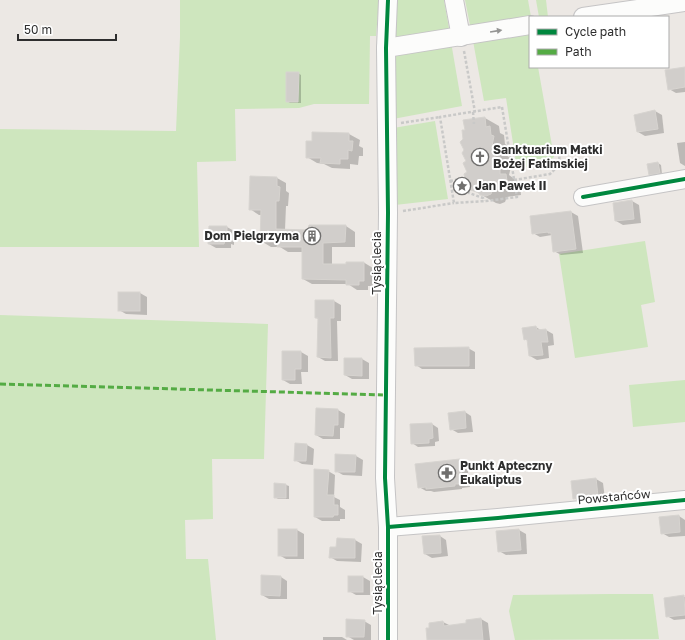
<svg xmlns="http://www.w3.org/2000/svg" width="685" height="640" viewBox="0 0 685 640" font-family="'Golos Text',sans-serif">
  <rect width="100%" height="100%" fill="#ece8e4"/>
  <!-- green -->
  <g fill="#cee6be">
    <path d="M180,0H379L376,36H370L369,104H314L299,108L235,109L236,161L197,162L199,247H0V129L176,131L180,37Z"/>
    <path d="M393,0H444L450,34L393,37Z"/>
    <path d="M465,0H528L531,17L471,30Z"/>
    <path d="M536,0H546L548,17H539Z"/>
    <path d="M530,32V67H538L554,157L545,164L517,169L506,98L484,101L473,41Z"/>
    <path d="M451,42L462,106L393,119V52Z"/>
    <path d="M435,121L448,199L395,205L393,128Z"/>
    <path d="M645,241L655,302L641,305L648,347L575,358L559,254Z"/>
    <path d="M0,315L268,324L264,459H212L213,519L185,520L186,559H208L216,640H0Z"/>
    <path d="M685,380V422L633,427L629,385Z"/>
    <path d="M610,594H653L659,639L515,640L509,611L513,595Z"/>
  </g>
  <!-- shadow -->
  <g fill="#0003">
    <path d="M685,69V92L676,93L669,89Z"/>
    <path d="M298,73L301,75V103H290L287,101Z"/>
    <path d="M655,111L662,115L664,133L645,136L638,132Z"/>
    <path d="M485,118L499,126L500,133L504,135L505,144L508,146L506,155L509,157L508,165L511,167L509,175L520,183L521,195L507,197L505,202L500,204L496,203L471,189L470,185L467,184L469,172L464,140L466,130Z"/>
    <path d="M349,134L360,140L359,146L363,148V156H359L358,165L350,164V169L332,168L324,164L317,163L307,157Z"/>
    <path d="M685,142V166L680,163L677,143Z"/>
    <path d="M658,163L661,165L662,174L653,176L650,174Z"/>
    <path d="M277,178L286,183V191L289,193L288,206H286L285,230L309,231L346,226L355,232V247H332V265H347L363,262L373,268V286H368V290H357L348,284H312L303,279V252H288L280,247H271L261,241L262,215H259L250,209Z"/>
    <path d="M632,201L639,205L641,223L623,225L616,221L614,204Z"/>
    <path d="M571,212L578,216L583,253L561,255L554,251L552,235L540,237L533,233L531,217Z"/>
    <path d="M227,227L234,231V245L231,244V248H216L209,244Z"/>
    <path d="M140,293L147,297V315L126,314L119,310Z"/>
    <path d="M334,301L341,305V321H337L338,361H325L318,357L319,319L316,318Z"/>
    <path d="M536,327L542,331L546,330L553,334L554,345L548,346L549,358L537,360L530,356L528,341L525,339Z"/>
    <path d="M468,348L475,352V369H422L416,365Z"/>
    <path d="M301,352L308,356V372H301L302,384H290L283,380Z"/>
    <path d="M345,359H362L369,363V379H352L345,375Z"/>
    <path d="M338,410L345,414L344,428H340V439H323L316,435Z"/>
    <path d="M465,412L471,416L473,432L458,433L451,429Z"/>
    <path d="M432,424L438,428L439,441L435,442V446L418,447L412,443L411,425Z"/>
    <path d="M307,445L314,449L313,465L302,464L295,460Z"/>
    <path d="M356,456L363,460L362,476L343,475L336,471Z"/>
    <path d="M460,460L467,464L470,487L462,488V489L434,492L431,491H426L419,487L416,465Z"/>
    <path d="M328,471L335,475L334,497L340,500V507L345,510V519H340V521H322L315,517Z"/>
    <path d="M596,479L603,483L605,499L581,502L574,498Z"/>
    <path d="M286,485L289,486V499H278L275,497Z"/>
    <path d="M679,516L685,520V536L669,537L662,533Z"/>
    <path d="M279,530H297L304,534V559H286L279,555Z"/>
    <path d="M519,530L526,534L527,554L506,555L499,551Z"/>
    <path d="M440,536L446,540L448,556L432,558L425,554Z"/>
    <path d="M338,539L355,540L362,544L361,562L337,561L330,557L337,548Z"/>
    <path d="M281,577L287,581V599H269L262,595Z"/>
    <path d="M363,577L370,581V595H356L349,591Z"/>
    <path d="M684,597H685V619L674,620L667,616Z"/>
    <path d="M481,619L488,623L490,640H428L443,622L451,626L467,624Z"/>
    <path d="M364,621L371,625V640H354L347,636Z"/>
    <path d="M323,637H342L347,640H323Z"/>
  </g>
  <!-- building -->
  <g fill="#d1cecb" stroke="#d7d4d0">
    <path d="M685,67V87L668,90L665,70Z"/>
    <path d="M286,72H299L298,102H286Z"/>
    <path d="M655,110L658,129L637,132L634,115Z"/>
    <path d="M485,117L486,127L490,126L491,135L494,136L492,146L496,148L494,156L497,158L496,167L500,169V174H506L508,187L493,189L491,194L486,196L480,195L479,193L471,190L468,184H466L464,174L467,172L463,163L466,161L462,153L464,150L460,142L463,139L462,130H465L463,120Z"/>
    <path d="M312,132L349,133V141H353L352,151L348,150V159H340V164L320,163L321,158H306V141H312Z"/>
    <path d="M658,162L660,173L649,175L647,164Z"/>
    <path d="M250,176L277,177V186L280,187L279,201H276V229L308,230L309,225H346L345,242L323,243V264H346V262H364V281H359V285H346V280L302,279V247H277L278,242H260L261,210H249Z"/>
    <path d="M632,200L634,219L615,221L613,203Z"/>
    <path d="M571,211L576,249L553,252L551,233H548V232L532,234L530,216Z"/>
    <path d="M209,226H227V241H225L224,244H208Z"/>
    <rect x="118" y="292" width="22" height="19"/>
    <path d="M315,300H334V318H330L331,358L317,357L318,318H315Z"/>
    <path d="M536,326L537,330L546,329L548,342H541L543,355L529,356L527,339L524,340L522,328Z"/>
    <path d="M469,347V366H415L414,348Z"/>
    <path d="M282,351H301V369H295V380H282Z"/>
    <path d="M344,358H362V376L344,375Z"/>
    <path d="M316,408L338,409V425H334L333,436L315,435Z"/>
    <path d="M465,411L466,428L450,430L448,413Z"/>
    <path d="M432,423L433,438L429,439V443L411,444L410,424Z"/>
    <path d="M295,443L307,444L306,461H294Z"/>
    <path d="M335,454L356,455L355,472H335Z"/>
    <path d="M460,459L463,484H455V486L426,489V487L418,488L415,464Z"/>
    <path d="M314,469L329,470L327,495H334V505H338V515H334L333,517H314Z"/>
    <path d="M596,478L598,496L573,499L571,481Z"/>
    <path d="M274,483L286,484V498H274Z"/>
    <path d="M679,515L680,532L661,534L659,517Z"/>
    <rect x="278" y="529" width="19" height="27"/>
    <path d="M519,529L521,550L498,552L496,531Z"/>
    <path d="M440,535L441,553L424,554L422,536Z"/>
    <path d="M337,538L355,539V558H329L330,547H336Z"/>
    <path d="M261,575L281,576L280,596L261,595Z"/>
    <rect x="348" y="576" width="15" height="16"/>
    <path d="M684,595L685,615L666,617L664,598Z"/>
    <path d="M481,618L483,640H427L426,628H429V623L443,621L444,626L466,623V620Z"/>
    <path d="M346,619L365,620L364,637H346Z"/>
  </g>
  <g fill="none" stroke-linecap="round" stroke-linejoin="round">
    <defs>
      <g id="minor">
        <path d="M454,0L461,37"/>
        <path d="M583,17L685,2"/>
        <path d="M386,48L530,25"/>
        <path d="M583,197L685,179"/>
        <path d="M388,527L498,518L685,500"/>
        <path d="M388,640V527L385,478L388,213L386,48L388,0"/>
      </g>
    </defs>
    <!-- minor casing -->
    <use href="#minor" stroke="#c5c4c5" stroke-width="20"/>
    <!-- path -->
    <g stroke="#c9c9c8" stroke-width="2.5" stroke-dasharray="3 2" stroke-linecap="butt">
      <path d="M464,51L475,112"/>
      <path d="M502,107L517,197L486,201L454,203L440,117Z"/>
      <path d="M473,112L474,124"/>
      <path d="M401,123L440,117"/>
      <path d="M464,178L466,189H468L469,193L483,198L484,201"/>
      <path d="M514,180L550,174L560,164L559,155"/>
      <path d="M450,181L465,178"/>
      <path d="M403,211L454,203"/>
    </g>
    <!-- minor -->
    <use href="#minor" stroke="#fcfcfb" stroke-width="18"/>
    <!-- quiet -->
    <path stroke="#54ab44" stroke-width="3" stroke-dasharray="6 3" stroke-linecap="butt" d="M0,384L386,395"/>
    <defs>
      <g id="cycleway">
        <path d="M583,197L685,179"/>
        <path d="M388,527L498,518L685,500"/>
        <path d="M388,640V527L385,478L388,213L386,48L388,0"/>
      </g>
    </defs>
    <!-- cycleway casing -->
    <use href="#cycleway" stroke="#fff" stroke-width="6"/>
    <!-- cycleway -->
    <use href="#cycleway" stroke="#00873e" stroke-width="4"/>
  </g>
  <!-- one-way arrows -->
  <defs><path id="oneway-solid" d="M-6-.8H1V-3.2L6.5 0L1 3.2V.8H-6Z"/></defs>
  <use fill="#959594" href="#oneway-solid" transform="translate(496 31) rotate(-9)"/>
  <!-- icons -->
  <defs>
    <symbol id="church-ring" viewBox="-11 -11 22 22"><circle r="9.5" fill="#fff" stroke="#706f6e" stroke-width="1.5"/><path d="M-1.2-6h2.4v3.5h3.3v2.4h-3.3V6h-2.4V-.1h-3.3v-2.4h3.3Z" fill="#706f6e"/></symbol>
    <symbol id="sight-ring" viewBox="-11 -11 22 22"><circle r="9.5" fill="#fff" stroke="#706f6e" stroke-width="1.5"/><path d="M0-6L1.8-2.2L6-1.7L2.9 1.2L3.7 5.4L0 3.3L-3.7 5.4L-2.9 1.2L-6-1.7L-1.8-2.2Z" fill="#706f6e"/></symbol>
    <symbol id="building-ring" viewBox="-11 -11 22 22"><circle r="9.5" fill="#fff" stroke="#706f6e" stroke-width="1.5"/><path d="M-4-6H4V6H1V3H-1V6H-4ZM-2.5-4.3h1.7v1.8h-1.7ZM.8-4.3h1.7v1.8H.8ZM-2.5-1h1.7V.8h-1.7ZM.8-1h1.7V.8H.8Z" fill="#706f6e"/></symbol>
    <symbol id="pharmacy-ring" viewBox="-11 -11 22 22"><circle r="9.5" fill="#fff" stroke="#706f6e" stroke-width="1.5"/><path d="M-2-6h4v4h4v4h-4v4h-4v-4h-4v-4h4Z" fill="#706f6e"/></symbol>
  </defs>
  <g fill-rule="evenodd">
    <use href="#church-ring" x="470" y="147" width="20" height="20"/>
    <use href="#sight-ring" x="452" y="176" width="20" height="20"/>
    <use href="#building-ring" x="302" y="226" width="20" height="20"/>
    <use href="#pharmacy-ring" x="437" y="463" width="20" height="20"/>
  </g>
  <g text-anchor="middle" stroke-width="4" stroke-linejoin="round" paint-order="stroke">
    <!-- poi labels -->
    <g font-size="12" font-weight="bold" fill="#2e2e2e" stroke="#fff" text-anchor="start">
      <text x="493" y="154">Sanktuarium Matki<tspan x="493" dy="14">Bożej Fatimskiej</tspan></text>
      <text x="475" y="190">Jan Paweł II</text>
      <text x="299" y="240" text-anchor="end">Dom Pielgrzyma</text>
      <text x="460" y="470">Punkt Apteczny<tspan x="460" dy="14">Eukaliptus</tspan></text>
    </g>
    <!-- street labels -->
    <g font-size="12" fill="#2e2e2e" stroke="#fff">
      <text transform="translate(377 263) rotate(-90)" y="4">Tysiąclecia</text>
      <text transform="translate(614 497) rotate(-5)" y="4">Powstańców</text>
      <text transform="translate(378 583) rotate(-90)" y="4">Tysiąclecia</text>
    </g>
  </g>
  <!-- legend -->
  <rect x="529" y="16" width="140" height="52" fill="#ffffff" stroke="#ababab"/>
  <rect x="537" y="29" width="20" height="6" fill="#00873e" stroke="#ababab"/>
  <text x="565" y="36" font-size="12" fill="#2e2e2e">Cycle path</text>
  <rect x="537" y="49" width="20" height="6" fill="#54ab44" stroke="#ababab"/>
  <text x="565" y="56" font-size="12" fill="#2e2e2e">Path</text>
  <!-- scale -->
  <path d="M18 34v6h98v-6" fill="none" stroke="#2e2e2e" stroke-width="2"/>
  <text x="24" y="34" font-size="12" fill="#2e2e2e" stroke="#ffffff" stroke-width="3" paint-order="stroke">50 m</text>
</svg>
